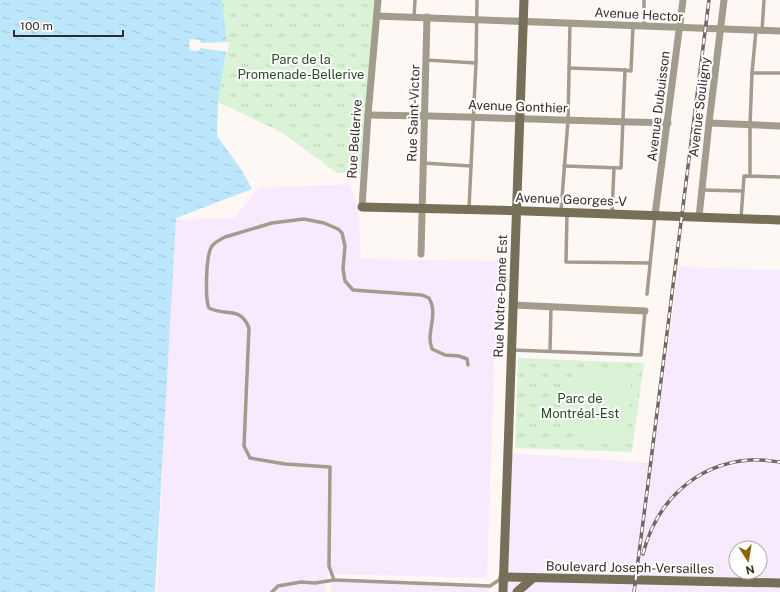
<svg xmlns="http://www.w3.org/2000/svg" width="780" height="592" viewBox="0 0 780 592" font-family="'Public Sans',sans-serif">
  <defs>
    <pattern id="park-tufts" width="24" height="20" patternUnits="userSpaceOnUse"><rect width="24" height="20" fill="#daf3d7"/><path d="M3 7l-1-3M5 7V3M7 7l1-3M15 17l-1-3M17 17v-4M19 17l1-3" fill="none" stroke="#bcd0b8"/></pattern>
    <pattern id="water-ripples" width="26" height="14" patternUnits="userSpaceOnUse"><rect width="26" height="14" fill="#bce6fb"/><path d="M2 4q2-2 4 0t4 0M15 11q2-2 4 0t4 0" fill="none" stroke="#a2c5d7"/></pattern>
  </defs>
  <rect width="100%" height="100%" fill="#fef8f4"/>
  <!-- industrial -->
  <g fill="#f7eafe" fill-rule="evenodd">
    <path d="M350,184L358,208L361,259L498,261L487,578L328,574L326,592H157L168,344L176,220L234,218L259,188Z"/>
    <path d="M679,267L780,270V592H507L509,453L652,463ZM736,548H760V572H736Z"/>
    <path d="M332,578L489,584V592H331Z"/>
  </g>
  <!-- park -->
  <g fill="url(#park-tufts)">
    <path d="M218,0H376L360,173H337L281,132L218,102L227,45Z"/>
    <path d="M518,358L644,363L632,452L515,448Z"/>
  </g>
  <!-- garden -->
  <path fill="#daf3d7" d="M578,368L631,371L627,442L575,439Z"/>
  <!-- water -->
  <path fill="url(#water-ripples)" d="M0,0H222L227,45L218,102L217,136L241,169L252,189L176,218L155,592H0Z"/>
  <!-- pier -->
  <path fill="#fef8f4" d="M190,39L200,40L201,43L229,42L228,52L200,48L199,51L189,50Z"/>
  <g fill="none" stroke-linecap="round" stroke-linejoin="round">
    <!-- lane -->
    <g stroke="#a19c8c" stroke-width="3.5">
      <path d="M414,17L415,0"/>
      <path d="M644,25V0"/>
      <path d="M762,31L764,0"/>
      <path d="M426,60L476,63L477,0"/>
      <path d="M625,70L631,71L633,26"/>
      <path d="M752,73L756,30"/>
      <path d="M423,163L471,166"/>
      <path d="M564,166L621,168L625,70L569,68"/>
      <path d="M750,176V125L752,73H780"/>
      <path d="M702,190L743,191"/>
      <path d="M469,208L476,63"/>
      <path d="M561,211L568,120L570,23"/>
      <path d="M567,213L566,262L650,263"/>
      <path d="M612,213L614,168"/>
      <path d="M741,218L744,176L780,177"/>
      <path d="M647,294L655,216"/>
      <path d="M513,350L641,355L645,311"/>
      <path d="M550,351L551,307"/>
      <path d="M468,365L467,359L459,356L445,355L432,349C431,346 430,342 430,339C430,325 437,312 429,298L422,295L353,290L345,281L343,269L345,246L342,233L338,229L324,223L304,219L272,223L225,237C221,239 215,242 212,246C206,254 206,288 207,299C207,302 208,305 209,308C226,317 240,305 249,328L244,446L250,458L285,464L330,467L329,566L334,580L490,586L502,578"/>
      <path d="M272,592L278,586L301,582L315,583L334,580"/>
    </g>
    <!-- street -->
    <g stroke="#a19c8c" stroke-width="7">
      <path d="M377,16L780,31"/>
      <path d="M368,115C468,116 568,121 668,123"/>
      <path d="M709,123L780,126"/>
      <path d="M362,207L368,115L378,0"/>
      <path d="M655,215L683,0"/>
      <path d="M699,217L709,123L724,0"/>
      <path d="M421,254L427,17"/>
      <path d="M513,305L645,311"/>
    </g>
    <!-- secondary -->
    <g stroke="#776f58" stroke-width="9">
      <path d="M362,207L526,211L780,220"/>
      <path d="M503,577L780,583"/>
      <path d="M503,592L524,0"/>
      <path d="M517,592L533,578"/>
    </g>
    <defs>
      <g id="rail">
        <path d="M643,554C656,502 695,464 750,460C760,459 770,461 780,462"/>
        <path d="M634,592L650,468L709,0"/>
      </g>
    </defs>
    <!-- rail casing -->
    <use href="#rail" stroke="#726862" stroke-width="3.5"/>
    <!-- rail -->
    <use href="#rail" stroke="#fff" stroke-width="2" stroke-dasharray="6" stroke-linecap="butt"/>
  </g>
  <g text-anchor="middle" stroke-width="4" stroke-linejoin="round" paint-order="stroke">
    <!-- street labels -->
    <g font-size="13" fill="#372b25" stroke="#fff">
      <text transform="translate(639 14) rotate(3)" y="5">Avenue Hector</text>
      <text transform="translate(518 106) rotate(2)" y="5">Avenue Gonthier</text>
      <text transform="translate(658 106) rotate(-83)" y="5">Avenue Dubuisson</text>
      <text transform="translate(699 107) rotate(-83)" y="5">Avenue Souligny</text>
      <text transform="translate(413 113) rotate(-88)" y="5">Rue Saint-Victor</text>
      <text transform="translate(354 139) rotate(-86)" y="5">Rue Bellerive</text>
      <text transform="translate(571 199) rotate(2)" y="5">Avenue Georges-V</text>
      <text transform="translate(500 296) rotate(-88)" y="5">Rue Notre-Dame Est</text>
      <text transform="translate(630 567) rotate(1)" y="5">Boulevard Joseph-Versailles</text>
    </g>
    <!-- park labels -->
    <g font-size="13" fill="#264e23" stroke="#fff">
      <text x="301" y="64">Parc de la<tspan x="301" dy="15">Promenade-Bellerive</tspan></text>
      <text x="580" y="403">Parc de<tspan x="580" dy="15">Montréal-Est</tspan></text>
    </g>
  </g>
  <!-- north arrow -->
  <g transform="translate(748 560) rotate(168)"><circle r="19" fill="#ffffff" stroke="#afaaa8"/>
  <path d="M0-3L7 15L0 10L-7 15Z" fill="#8f630b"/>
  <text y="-6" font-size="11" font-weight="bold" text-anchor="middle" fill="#372b25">N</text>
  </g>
  <!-- scale -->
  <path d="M14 30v6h109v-6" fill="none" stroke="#372b25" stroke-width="2"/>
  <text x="20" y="30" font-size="12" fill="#372b25" stroke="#ffffff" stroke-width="3" paint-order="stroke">100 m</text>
</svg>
